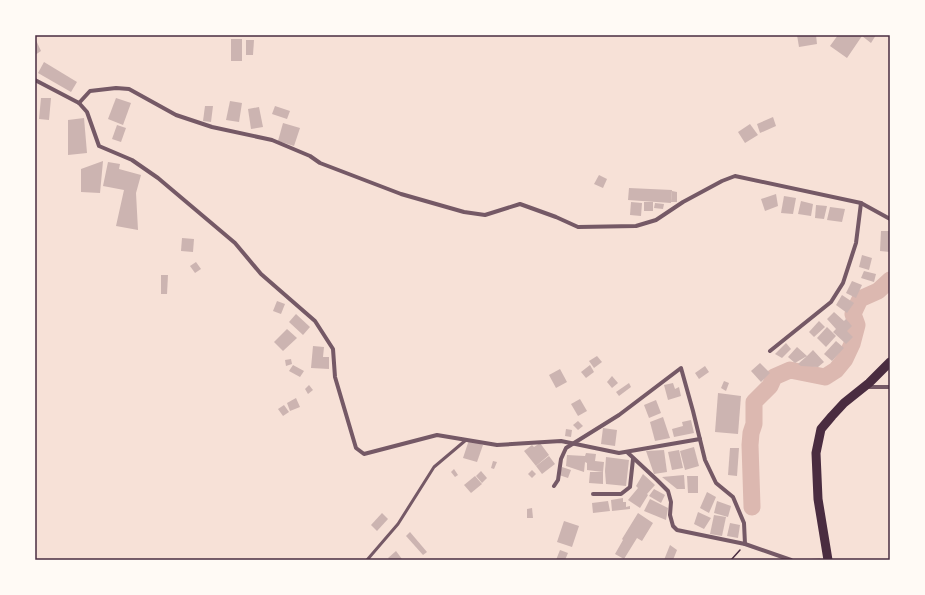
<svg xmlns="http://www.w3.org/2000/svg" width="925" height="595" viewBox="0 0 925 595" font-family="Commissioner,sans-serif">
  <rect width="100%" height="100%" fill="#f7e1d7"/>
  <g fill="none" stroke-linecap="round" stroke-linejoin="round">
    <!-- river -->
    <path stroke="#dcb8b0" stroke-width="17" d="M752,507L750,445L751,433L754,424V402L770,386L774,377L790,370L825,377L836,370L845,359L852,344L857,325L853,314L860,299L878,291L890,280"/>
  </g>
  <!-- building -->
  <g fill="#ccb4b1">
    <path d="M797,35H816L817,44L799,47Z"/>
    <path d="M838,35H876L871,43L862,36L847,58L830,46Z"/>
    <path d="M35,38L41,51L35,55Z"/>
    <rect x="231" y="39" width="11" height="22"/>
    <path d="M246,40H254L253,55H246Z"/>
    <path d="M44,62L77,82L71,92L38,73Z"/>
    <path d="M41,98H51L49,120L39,119Z"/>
    <path d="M116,98L131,103L123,125L108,119Z"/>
    <path d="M230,101L242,103L239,122L226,120Z"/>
    <path d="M205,106H213L211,122L203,121Z"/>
    <path d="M275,106L290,111L287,119L272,114Z"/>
    <path d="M259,107L263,127L251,129L248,109Z"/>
    <path d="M773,117L776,126L760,133L757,124Z"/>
    <path d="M84,118L87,153L68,155V120Z"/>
    <path d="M283,123L300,128L294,146L278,141Z"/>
    <path d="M750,124L758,135L745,143L738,132Z"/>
    <path d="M117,125L126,128L121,142L112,139Z"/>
    <path d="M103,161L100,193L81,192V169Z"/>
    <path d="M108,162L120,164L119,169L141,175L136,193L138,230L116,226L124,190L103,186Z"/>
    <path d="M599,175L607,179L603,188L594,184Z"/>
    <path d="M629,188L672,190L671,203L628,200Z"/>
    <path d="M672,191L677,192V202H671Z"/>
    <path d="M776,194L778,206L765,211L761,199Z"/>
    <path d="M784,196L796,198L793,214L781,213Z"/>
    <path d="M801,201L813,204L811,216L798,214Z"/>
    <path d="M631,202L642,203L641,216L630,215Z"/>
    <rect x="644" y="202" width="9" height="9"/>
    <path d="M655,203L664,204L663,209L654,208Z"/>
    <path d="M816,205L827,206L824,219L815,218Z"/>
    <path d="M830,207L845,209L842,222L827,220Z"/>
    <path d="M881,231H890V252L880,251Z"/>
    <path d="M182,238L194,239L193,252L181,251Z"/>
    <path d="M862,255L872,258L869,270L859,267Z"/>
    <path d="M196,262L201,269L195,273L190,266Z"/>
    <path d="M864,271L876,274L874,282L861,278Z"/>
    <path d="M161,275H168L167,294H161Z"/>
    <path d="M852,281L862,285L856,298L846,293Z"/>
    <path d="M842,295L854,303L847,313L836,305Z"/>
    <path d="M277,301L285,304L281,314L273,311Z"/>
    <path d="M834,312L844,321L846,319L852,326L847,331L853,337L846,344L833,332L836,329L827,319Z"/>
    <path d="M296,314L310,327L303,335L289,322Z"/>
    <path d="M819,321L825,327L814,337L809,332Z"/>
    <path d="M827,327L836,336L826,347L817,338Z"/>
    <path d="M287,329L297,338L283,351L274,342Z"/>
    <path d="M836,341L844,348L832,361L824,354Z"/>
    <path d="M786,343L791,349L782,358L775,354Z"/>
    <path d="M313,346L324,347L323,357H329V369L311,368Z"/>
    <path d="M797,347L807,356L813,350L824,362L818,367L801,366L798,364L807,356L795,363L788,357Z"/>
    <path d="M597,356L602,362L594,368L589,361Z"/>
    <path d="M291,359L292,364L286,366L285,360Z"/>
    <path d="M760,363L770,373L761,382L751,371Z"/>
    <path d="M293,365L304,371L300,377L289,371Z"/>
    <path d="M590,365L594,372L586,378L581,372Z"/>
    <path d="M705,366L709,372L699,379L695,373Z"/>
    <path d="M560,369L567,382L556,388L549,375Z"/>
    <path d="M612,376L618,383L612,388L607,382Z"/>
    <path d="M724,381L729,383L726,391L721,388Z"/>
    <path d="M629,383L631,387L619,396L616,392Z"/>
    <path d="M673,383L675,389L679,387L681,396L668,400L664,385Z"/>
    <path d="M309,385L313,390L308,394L305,389Z"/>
    <path d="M718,393L741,396L738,434L715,432Z"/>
    <path d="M296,398L300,407L290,411L287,403Z"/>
    <path d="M580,399L587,411L578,416L571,404Z"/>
    <path d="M656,400L661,413L649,418L644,405Z"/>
    <path d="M284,405L289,412L283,416L278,409Z"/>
    <path d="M663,417L670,438L655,441L650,422Z"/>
    <path d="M691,420L694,433L674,437L672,429L683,426L682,422Z"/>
    <path d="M578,421L583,426L578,430L573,425Z"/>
    <path d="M603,428L617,430L615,446L601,444Z"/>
    <path d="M566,429L572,430L571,437L565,436Z"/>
    <path d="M469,440L483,445L477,462L463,458Z"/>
    <path d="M540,443L549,455L536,466L524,451L532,445L534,447Z"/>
    <path d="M694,447L699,466L685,470L680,451Z"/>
    <path d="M730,448H739L737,476L728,475Z"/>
    <path d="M664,450L667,472L654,474L646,451Z"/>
    <path d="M679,450L683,468L672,470L668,452Z"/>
    <path d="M586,453L596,454L595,461L604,462L603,472L587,470V463L585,462L584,472L566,466L567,455L585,456Z"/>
    <path d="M549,456L555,464L542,474L536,466Z"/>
    <path d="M606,457L629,460L626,486L606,484L605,471Z"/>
    <path d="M493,461L497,462L494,469L491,468Z"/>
    <path d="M562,467L571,470L568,478L559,475Z"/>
    <path d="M454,469L458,475L455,477L451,472Z"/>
    <path d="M532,470L536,474L532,478L528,474Z"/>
    <path d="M481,471L487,478L482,483L476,476Z"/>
    <path d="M590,472H603V484L589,483Z"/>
    <path d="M643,474L655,485L647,494L648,495L640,508L628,500L638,488L636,486Z"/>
    <path d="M684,475L685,489H677L662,477Z"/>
    <path d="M475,476L482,484L471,493L464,485Z"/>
    <path d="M687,476H698V493H688Z"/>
    <path d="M654,489L665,495L661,503L649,496Z"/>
    <path d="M707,492L716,497L709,513L700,508Z"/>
    <path d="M623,498V502H626V507L630,506V509L612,511L611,500Z"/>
    <path d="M650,499L668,508L666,520L644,511Z"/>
    <path d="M608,501L610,511L593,513L592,503Z"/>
    <path d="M717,501L731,506L728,517L714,513Z"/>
    <path d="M532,508L533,518H527V509Z"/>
    <path d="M698,512L711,518L704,529L694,524Z"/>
    <path d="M382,513L388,519L377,531L371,525Z"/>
    <path d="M638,513L653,523L642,541L637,538L624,559L615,554L623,540L622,539Z"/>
    <path d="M714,515L726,517L722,536L710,534Z"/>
    <path d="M564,521L579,526L572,547L557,542Z"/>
    <path d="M730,523L740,525L738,538L727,536Z"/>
    <path d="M410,532L427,552L423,555L406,536Z"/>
    <path d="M670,545L677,550L673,560H664Z"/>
    <path d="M560,550L568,553L565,560H556Z"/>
    <path d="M396,551L402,559L390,560L388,558Z"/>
    <path d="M820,558L821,560H811V559Z"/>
  </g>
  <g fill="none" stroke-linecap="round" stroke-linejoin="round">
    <!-- path -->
    <path stroke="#4a2c40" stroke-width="1.5" d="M731,560L740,550"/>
    <!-- service -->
    <path stroke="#755966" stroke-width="3" d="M367,560L398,524L434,467L466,440"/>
    <!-- minor -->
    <g stroke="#755966" stroke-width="4">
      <path d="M35,80L79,103L87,112L99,146L132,160L158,178L235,243L261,274L315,321L333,349L335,377L356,448L364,454L437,435L497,445L561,441L619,453L700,439"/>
      <path d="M79,103L90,91L116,88L129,89L176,115L212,127L272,140L310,156L320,163L401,194L464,212L485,215L520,204L556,217L578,227L636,226L656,220L683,202L722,181L735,176L861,203L890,219"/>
      <path d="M770,351L831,302L843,283L856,243L861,203"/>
      <path d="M867,387H890"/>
      <path d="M627,452L657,480L668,491L671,502L670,515L673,526L677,530L745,544L791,560"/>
      <path d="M554,486L558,480L561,459L566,448L619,415L681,368L693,411L705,460L716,483L733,497L744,523L745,544"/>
      <path d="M593,494H621L630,487L633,459"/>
    </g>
    <!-- primary -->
    <path stroke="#4a2c40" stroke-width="9" d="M828,560L818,499L816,453L821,429L832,416L844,403L869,383L890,362"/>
  </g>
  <!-- border -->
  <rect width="925" height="595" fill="none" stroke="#fffaf5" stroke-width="72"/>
  <rect x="36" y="36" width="853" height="523" fill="none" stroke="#4a2c40" stroke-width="1.5"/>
</svg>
